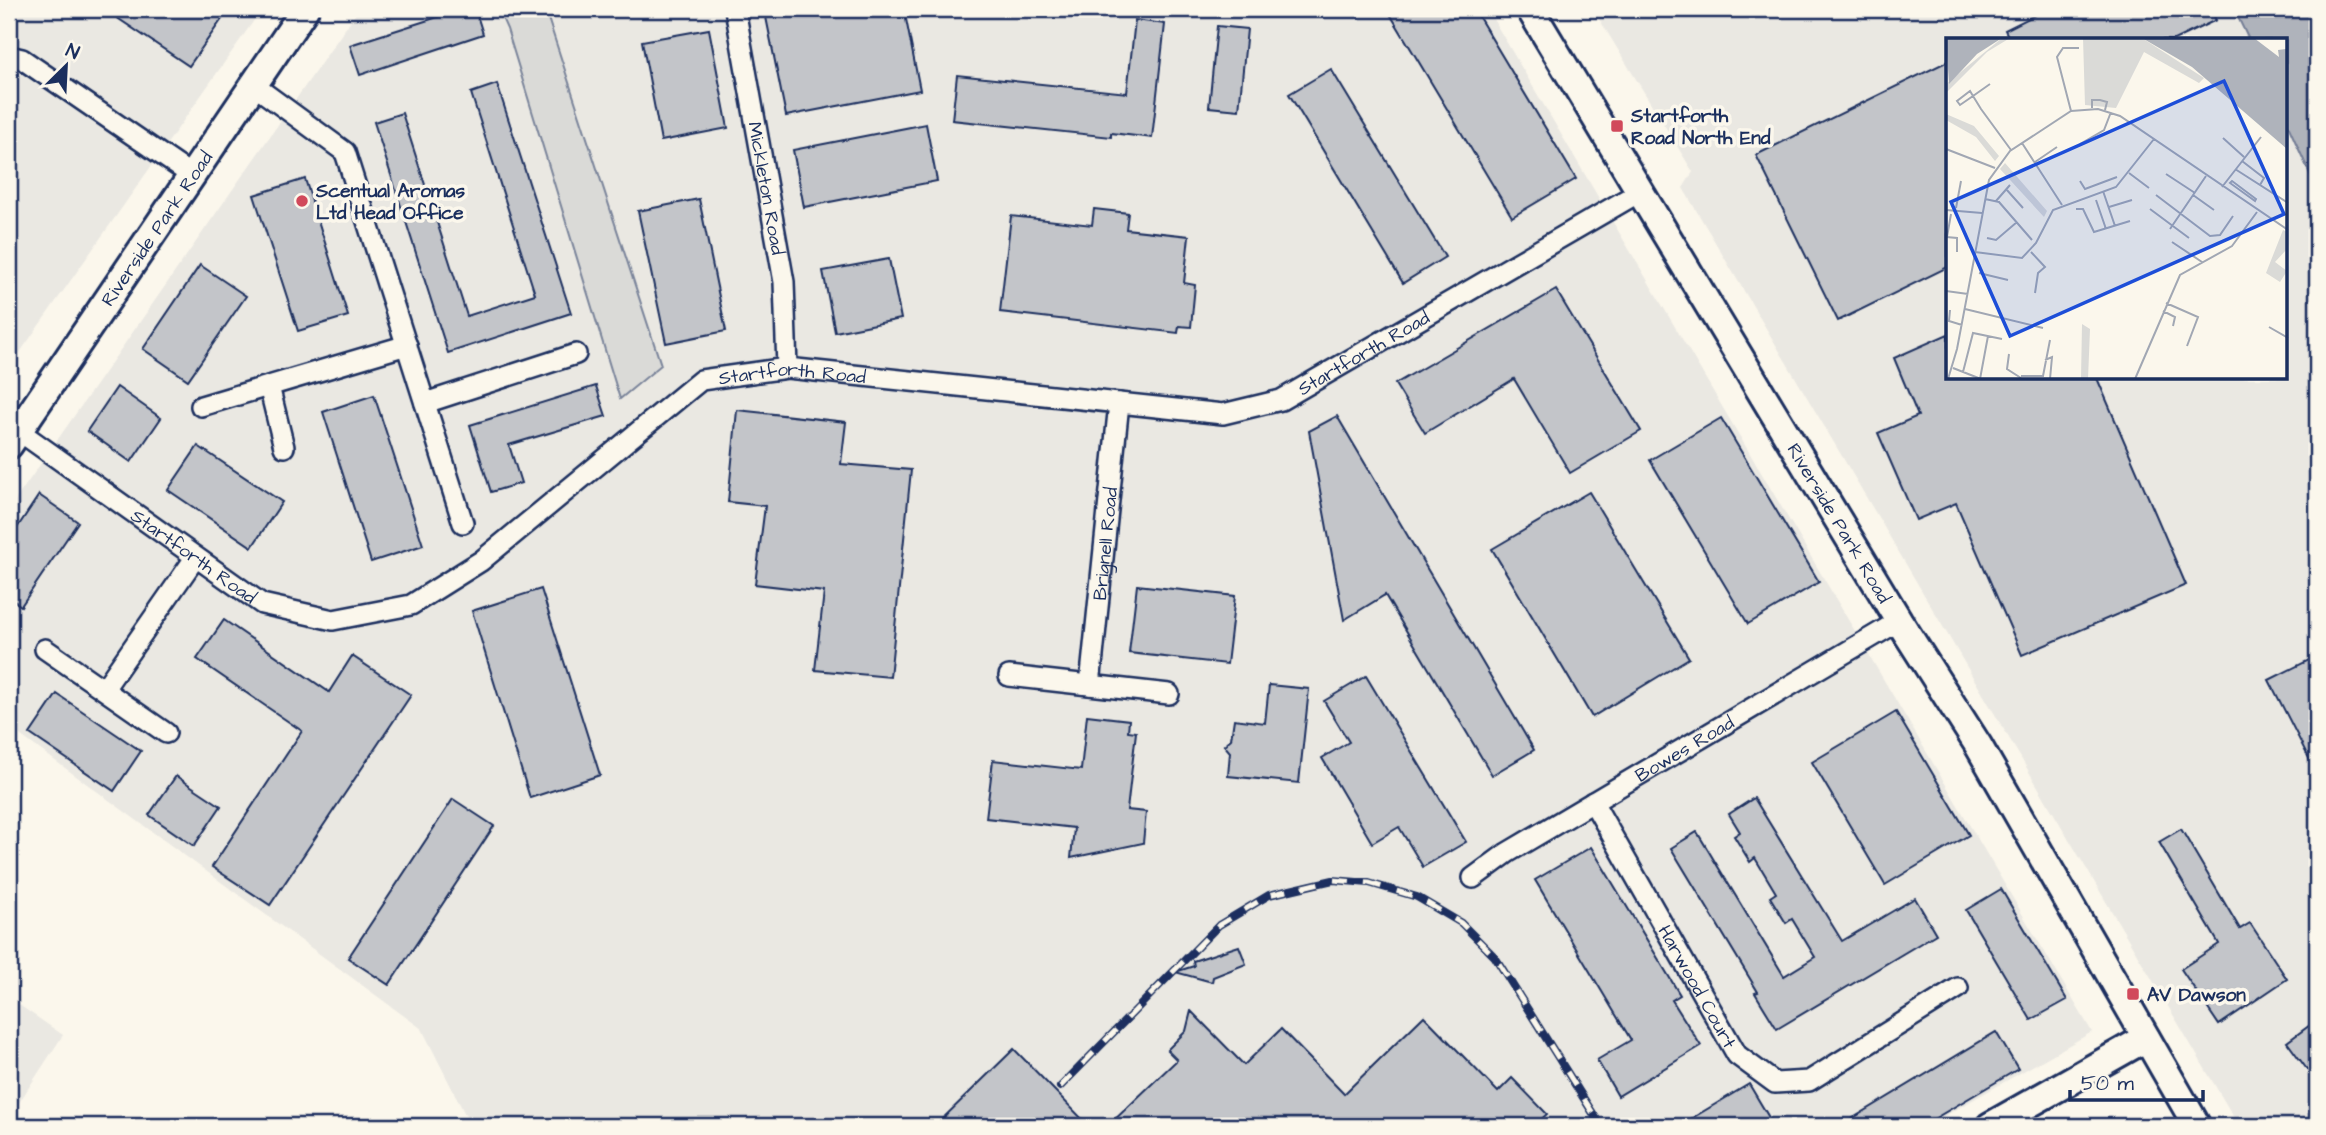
<svg xmlns="http://www.w3.org/2000/svg" width="2326" height="1135" viewBox="0 0 2326 1135" font-family="'Architects Daughter',sans-serif">
  <rect width="100%" height="100%" fill="#fbf7ec"/>
  <filter id="ink" filterUnits="userSpaceOnUse"><feTurbulence type="fractalNoise" baseFrequency=".0143" numOctaves="2"/><feDisplacementMap in="SourceGraphic" scale="14" xChannelSelector="R" yChannelSelector="G"/><feConvolveMatrix kernelMatrix="1 2 1 2 8 2 1 2 1" color-interpolation-filters="sRGB"/></filter>
  <g filter="url(#ink)">
    <!-- built -->
    <g fill="#eae8e2">
      <path d="M9,9H262L9,368Z"/>
      <path d="M359,9H498L661,364L545,9H1487L2092,1032L1927,1126H471L422,1029L9,727V509Z"/>
      <path d="M1593,9H2234L2249,40H1948V378H2286V121L2317,186V1126H2239L1683,188L1693,172Z"/>
      <path d="M9,998L63,1035L9,1118Z"/>
    </g>
    <!-- green -->
    <path fill="#dadad7" stroke="#7a849a" stroke-width="2" d="M498,9H545L661,365L620,399L507,29Z"/>
    <!-- water -->
    <path fill="#afb3bb" stroke="#747e96" stroke-width="2" d="M2234,9H2317L2316,187L2286,121V40H2249Z"/>
    <!-- building -->
    <g fill="#c3c5c9" stroke="#1b2f5e" stroke-width="2">
      <path d="M104,9H229L189,66Z"/>
      <path d="M463,9H475L483,34L360,75L350,45Z"/>
      <path d="M808,9H904L920,90L786,116L766,17Z"/>
      <path d="M1398,9H1474L1576,179L1512,217L1390,14Z"/>
      <path d="M2047,9H2210L2216,20L2174,40H2010L2005,30Z"/>
      <path d="M1135,20L1165,24L1152,138L1111,133V137L952,120L957,75L1127,93Z"/>
      <path d="M1217,26L1247,29L1239,110L1209,107Z"/>
      <path d="M709,29L728,128L661,141L642,41Z"/>
      <path d="M1948,61V267L1838,321L1756,155Z"/>
      <path d="M1331,69L1445,257L1403,283L1289,94Z"/>
      <path d="M497,84L571,313L448,353L374,122L402,113L467,316L535,294L471,93Z"/>
      <path d="M926,124L937,181L804,207L793,150Z"/>
      <path d="M305,179L348,316L298,331L254,195Z"/>
      <path d="M699,199L726,331L666,343L638,211Z"/>
      <path d="M1094,209L1128,213L1126,229L1189,236L1184,283L1195,285L1191,327L1179,326L1178,333L1000,312L1011,216L1092,225Z"/>
      <path d="M889,259L901,319L835,332L823,271Z"/>
      <path d="M200,265L246,296L188,380L143,349Z"/>
      <path d="M1556,290L1641,431L1570,473L1514,379L1425,433L1395,384Z"/>
      <path d="M1948,334V378H2097L2186,585L2022,655L1956,503L1916,520L1878,433L1918,416L1894,358Z"/>
      <path d="M596,386L606,416L509,445L521,483L491,492L470,425Z"/>
      <path d="M117,387L161,418L131,462L87,431Z"/>
      <path d="M374,395L423,545L371,562L323,412Z"/>
      <path d="M737,410L846,422L841,464L911,470L890,677L815,670L824,592L755,584L765,506L728,502Z"/>
      <path d="M1337,416L1534,750L1492,775L1385,595L1344,620L1309,431Z"/>
      <path d="M1721,418L1819,582L1748,624L1650,460Z"/>
      <path d="M198,446L282,502L252,547L168,490Z"/>
      <path d="M1589,492L1689,658L1592,717L1492,549Z"/>
      <path d="M39,495L78,522L21,606L9,597V540Z"/>
      <path d="M1137,585L1235,596L1227,664L1129,653Z"/>
      <path d="M541,589L600,775L530,798L472,611Z"/>
      <path d="M224,620L329,692L352,656L411,695L270,905L212,867L302,731L197,659Z"/>
      <path d="M2317,656V774L2269,680Z"/>
      <path d="M1366,676L1466,842L1423,867L1399,827L1372,843L1322,758L1349,742L1324,701Z"/>
      <path d="M1269,685L1309,689L1299,783L1228,776L1230,752L1224,745L1231,739L1234,719L1265,723Z"/>
      <path d="M57,694L141,751L114,791L30,734Z"/>
      <path d="M1896,712L1969,835L1885,885L1812,762Z"/>
      <path d="M1087,715L1129,720L1128,731L1136,732L1127,810L1146,812L1143,843L1071,858L1074,828L986,818L993,760L1081,770Z"/>
      <path d="M176,776L221,806L194,846L149,815Z"/>
      <path d="M1754,798L1842,941L1915,898L1936,934L1777,1029L1755,993L1758,992L1671,848L1697,832L1784,976L1815,957L1792,919L1786,923L1770,897L1776,893L1755,858L1750,862L1734,836L1740,832L1729,814Z"/>
      <path d="M453,799L494,826L389,985L348,958Z"/>
      <path d="M2181,829L2240,929L2250,923L2287,979L2219,1025L2181,969L2219,944L2159,842Z"/>
      <path d="M1591,847L1680,995L1672,1000L1701,1046L1618,1096L1597,1060L1631,1040L1535,880Z"/>
      <path d="M2001,889L2067,1000L2031,1020L1966,910Z"/>
      <path d="M1239,946L1246,964L1213,977L1212,982L1175,972L1194,966L1193,961Z"/>
      <path d="M1191,1011L1244,1065L1281,1029L1344,1094L1424,1016L1498,1092L1512,1078L1547,1114L1534,1126H1108L1177,1060L1167,1050L1186,1031Z"/>
      <path d="M2317,1020V1083L2287,1042Z"/>
      <path d="M1996,1032L2018,1069L1922,1126H1840Z"/>
      <path d="M1014,1049L1089,1126H935Z"/>
      <path d="M1749,1084L1771,1121L1762,1126H1679Z"/>
    </g>
    <g fill="none" stroke-linecap="round" stroke-linejoin="round">
      <defs>
        <g id="street">
          <path id="s1" d="M735,9L784,282L787,368"/>
          <path d="M9,56L22,59L191,175"/>
          <path d="M252,84L345,152L463,523"/>
          <path d="M269,386L284,447"/>
          <path d="M425,403L576,354"/>
          <path d="M201,406L407,345"/>
          <path id="s2" d="M19,431L262,604L333,620L411,605L481,561L701,380L787,368L1223,414L1281,400L1641,191"/>
          <path d="M45,649L166,733"/>
          <path d="M1009,676L1169,694"/>
          <path id="s3" d="M1090,685L1119,403"/>
          <path d="M104,689L195,558"/>
          <path id="s4" d="M1593,802L1737,1055L1775,1083L1809,1081L1958,988"/>
          <path id="s5" d="M1473,878L1507,853L1899,621"/>
        </g>
        <g id="secondary">
          <path id="s6" d="M1530,9L1899,621L1978,745L2197,1126"/>
          <path id="s7" d="M9,445L305,9"/>
          <path d="M1990,1126L2146,1038"/>
        </g>
      </defs>
      <!-- street casing -->
      <use href="#street" stroke="#1b2f5e" stroke-width="24"/>
      <!-- secondary casing -->
      <use href="#secondary" stroke="#1b2f5e" stroke-width="32"/>
      <!-- street -->
      <use href="#street" stroke="#fbf7ec" stroke-width="19"/>
      <!-- secondary -->
      <use href="#secondary" stroke="#fbf7ec" stroke-width="26"/>
      <defs>
        <path id="rail" d="M1060,1087L1219,925L1269,895L1333,880L1369,883L1417,897L1461,923L1495,957L1601,1126"/>
      </defs>
      <!-- rail casing -->
      <use href="#rail" stroke="#1b2f5e" stroke-width="8"/>
      <!-- rail -->
      <use href="#rail" stroke="#fbf7ec" stroke-width="5" stroke-dasharray="16" stroke-linecap="butt"/>
    </g>
  </g>
  <!-- markers -->
  <g fill="#d1495b" stroke="#fbf7ec" stroke-width="2.5">
    <rect x="1610" y="119" width="14" height="14" rx="3.5"/>
    <circle cx="302" cy="201" r="7"/>
    <rect x="2126" y="987" width="14" height="14" rx="3.5"/>
  </g>
  <g text-anchor="middle" stroke-width="7" stroke-linejoin="round" paint-order="stroke">
    <!-- poi labels -->
    <g font-size="19" font-weight="bold" fill="#1b2f5e" stroke="#fbf7ec" text-anchor="start">
      <text x="1631" y="122">Startforth<tspan x="1631" dy="22">Road North End</tspan></text>
      <text x="316" y="197">Scentual Aromas<tspan x="316" dy="22">Ltd Head Office</tspan></text>
      <text x="2147" y="1001">AV Dawson</text>
    </g>
    <!-- street labels -->
    <g font-size="19" fill="#1b2f5e" stroke="#fbf7ec">
      <text dy="7" stroke="none"><textPath href="#s1" startOffset="182">Mickleton Road</textPath></text>
      <text dy="7" stroke="none"><textPath href="#s7" startOffset="262">Riverside Park Road</textPath></text>
      <text dy="7" stroke="none"><textPath href="#s2" startOffset="1498">Startforth Road</textPath></text>
      <text dy="7" stroke="none"><textPath href="#s2" startOffset="910">Startforth Road</textPath></text>
      <text dy="7" stroke="none"><textPath href="#s6" startOffset="600">Riverside Park Road</textPath></text>
      <text dy="7" stroke="none"><textPath href="#s3" startOffset="142">Brignell Road</textPath></text>
      <text dy="7" stroke="none"><textPath href="#s2" startOffset="215">Startforth Road</textPath></text>
      <text dy="7" stroke="none"><textPath href="#s5" startOffset="248">Bowes Road</textPath></text>
      <text dy="7" stroke="none"><textPath href="#s4" startOffset="212">Harwood Court</textPath></text>
    </g>
  </g>
  <!-- overview -->
  <g transform="translate(1946 38)">
    <rect width="341" height="341" fill="#fbf7ec"/>
    <path d="M56,0H64L41,14L0,55V46ZM137,0H196L258,40L253,45L198,14L170,70L139,67ZM0,76L28,88L53,118L49,123L30,99L0,82ZM59,125L101,173L98,179L54,131ZM337,192L341,194V211L329,224L341,233L334,244L320,235ZM136,286L144,291L142,341H135Z" fill="#dadad7"/>
    <path d="M0,0H56L31,16L3,46ZM196,0H308L333,19L332,12L340,11L341,111L246,29Z" fill="#afb3bb"/>
    <path fill="none" stroke="#a1a7b3" stroke-width="2" d="M44,46L27,58L14,67L11,63L24,53L27,58L35,71L65,112M146,70V62H154L161,64L159,72M125,73L111,19L117,10H133M277,100L298,119M76,105L116,167M134,106L158,92L165,74M0,111L49,130M296,123L318,140L314,147M89,124L111,109M289,131L342,165M183,135L203,150M220,136L249,155M134,143L139,151L171,139M286,143L310,161L309,163L284,145ZM276,149L315,99M60,151L77,170M157,153L169,188M210,157L264,198L274,197L287,178M247,157L268,172M39,161L53,164L86,202M150,162L160,191M50,163L64,147M163,169L186,162M10,170L15,143M130,171H137L148,194L184,183M204,171L243,200M0,172L36,175M224,191L260,138M0,199L11,200V214M1,199L5,176M41,200L50,202L71,184M226,204L256,224M29,214L76,220L90,205L107,172L170,149L208,101M85,214L99,229L92,235L89,255M33,235L62,242M0,253L22,256M220,265L252,279L241,308M19,271L97,290M4,272L3,283L16,287M217,273L229,279L227,288M323,289L342,300M63,316L61,331L75,340M99,322L106,319L104,341M7,330L35,341M17,334L27,295L56,301M75,338H97L104,302M2,341L11,311L43,142L64,113L125,73L152,71L174,78L342,192M34,341L42,298M189,341L234,237L286,208L311,174"/>
    <path fill="#1d4ed8" fill-opacity="0.15" stroke="#1d4ed8" stroke-width="3.5" d="M278,43L338,176L64,298L5,164Z"/>
    <rect width="341" height="341" fill="none" stroke="#1b2f5e" stroke-width="3.5"/>
  </g>
  <!-- margin -->
  <rect width="2326" height="1135" fill="none" stroke="#fbf7ec" stroke-width="35"/>
  <rect x="18" y="18" width="2291" height="1100" fill="none" stroke="#1b2f5e" stroke-width="2.5" filter="url(#ink)"/>
  <!-- north arrow -->
  <g transform="translate(66 66) rotate(24)" stroke="#fbf7ec" stroke-width="5" paint-order="stroke">
  <path d="M0-5L12 26L0 18L-12 26Z" fill="#1b2f5e"/>
  <text y="-10" font-size="19" font-weight="bold" text-anchor="middle" fill="#1b2f5e">N</text>
  </g>
  <!-- scale -->
  <path d="M2070 1090v10h133v-10" fill="none" stroke="#1b2f5e" stroke-width="3.5"/>
  <text x="2081" y="1090" font-size="21" fill="#1b2f5e" stroke="#fbf7ec" stroke-width="5" paint-order="stroke">50 m</text>
</svg>
